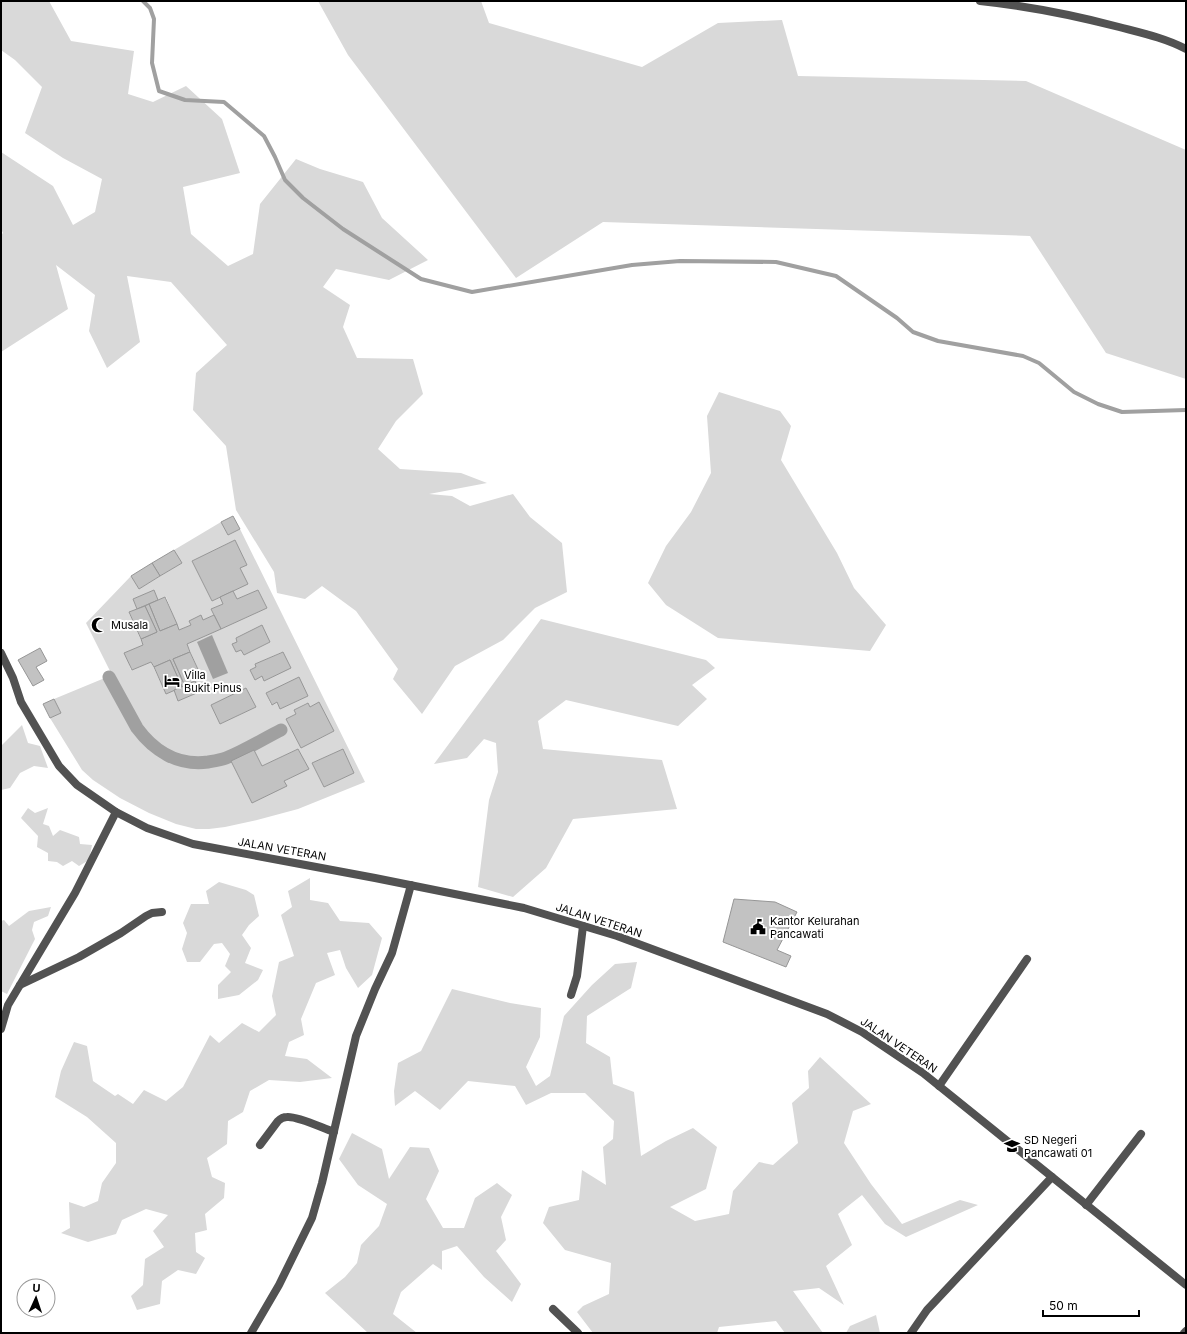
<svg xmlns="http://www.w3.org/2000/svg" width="1187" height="1334" viewBox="0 0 1187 1334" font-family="Inter,sans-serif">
  <rect width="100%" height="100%" fill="#fff"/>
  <!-- green -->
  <g fill="#d9d9d9" fill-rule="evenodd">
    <path d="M1,1H49L71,41L134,51L128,94L153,102L186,86L222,119L240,173L183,187L191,234L228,266L253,254L260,204L296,159L320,169L363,182L382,218L428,260L389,280L336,269L323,287L350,305L343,327L357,358L413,359L423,394L396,421L378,449L400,469L461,473L487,483L429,494L452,496L470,506L513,494L530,517L562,543L567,592L535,608L503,640L455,666L422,714L393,679L398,669L356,611L322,586L305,599L277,593L274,572L236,510L226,446L193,410L196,373L227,345L171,282L127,276L140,342L107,368L89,331L95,295L56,265L68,309L1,352V235L3,233L1,229V152L53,186L73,225L95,212L102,179L63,158L25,133L42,87L15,60L1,50Z"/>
    <path d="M318,1H481L489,23L642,67L718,23L782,20L798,76L1026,81L1186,150V379L1106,353L1030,236L603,222L516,278L348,55Z"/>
    <path d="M719,392L780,411L791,426L781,460L837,553L854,588L886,625L870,651L718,638L666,605L648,583L666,546L691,512L711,473L707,416Z"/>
    <path d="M221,522L228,535L240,529L365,782L298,809L257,820L225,827L209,829H196L176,824L149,813L120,798L93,780L82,770L50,718L60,713L54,699L112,675L86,623L131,576L139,589L182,563L174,550ZM235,540L247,565L240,568L233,591L237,599L258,590L267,608L187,644L202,678L195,681L199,692L178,701L174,690L166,694L151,662L131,670L125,653L143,645L129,613L137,609L133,599L154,590L158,600L166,597L179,630L191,625L190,621L201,615L203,620L214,615L211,609L223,604L220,597L212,601L192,561ZM262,626L270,642L244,655L241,650L236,652L232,644L237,642L236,638ZM282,652L290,668L264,681L262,676L255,679L250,670L256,667L255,664ZM299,678L308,696L280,709L277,702L271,705L266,693ZM246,688L256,707L220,724L211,705ZM319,702L334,731L301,748L286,719L296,714L294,710L307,703L310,707ZM298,749L308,769L284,781L231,761L254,750L262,766ZM343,749L354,773L324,787L312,763Z"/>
    <path d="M541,619L706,660L715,668L692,685L707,699L678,726L566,700L538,721L543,749L662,760L677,809L573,819L546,868L513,897L478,887L489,800L498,772L496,743L484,739L467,758L434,764Z"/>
    <path d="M22,725L28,743L40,746L48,768L34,766L20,773L10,788L1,790V746Z"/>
    <path d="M28,808L35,813L48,808L43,824L49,826L53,836L60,830L79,837L80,844L92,845L89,860L79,866L72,861L63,866L57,862L48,861V853L37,847L38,836L21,818Z"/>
    <path d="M310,878V900L328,903L340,921L369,923L382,938L372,975L358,988L346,968L340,950L327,953L335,975L316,983L301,1019L304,1035L289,1042L285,1056L307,1059L332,1078L300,1082L269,1080L250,1091L243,1112L228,1121L227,1144L207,1158L212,1177L225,1183L224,1198L205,1214L207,1230L195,1233L196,1252L205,1258L196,1274L178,1270L162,1281L160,1304L137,1310L131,1296L143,1285L145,1259L164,1247L153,1231L168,1215L146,1209L122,1220L116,1234L88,1242L61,1233L70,1228L69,1202L84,1207L98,1201L102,1183L116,1163V1143L87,1117L55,1097L61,1071L74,1042L87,1046L93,1081L115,1096L118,1094L133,1104L144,1090L166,1101L183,1087L210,1035L219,1043L242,1023L259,1032L276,1015L272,996L279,962L294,956L281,915L292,907L288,891Z"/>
    <path d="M219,882L246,890L254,895L259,916L249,925L242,935L251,948L245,963L263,970L258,980L239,995L218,999V985L231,972L225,966L230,954L222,943L214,944L200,962H187L182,949L187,933L183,923L191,904H209L206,891Z"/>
    <path d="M51,907L48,916L34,922L32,930L35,939L7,994L1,991V921L4,920L9,926L29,911Z"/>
    <path d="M637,962L631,988L587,1016L586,1043L610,1057L613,1084L634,1092L641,1156L666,1141L693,1128L717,1147L706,1189L670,1207L695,1221L729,1214L733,1191L759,1162L773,1165L798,1143L792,1103L809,1088L808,1071L820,1057L871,1104L853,1111L844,1143L871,1184L902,1224L960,1200L978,1205L906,1237L885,1224L862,1195L838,1214L852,1245L826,1266L844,1305L819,1288L793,1291L823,1333H785L776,1321L719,1327L717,1333H593L577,1312L583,1306L609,1294L611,1263L565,1250L543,1223L549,1207L579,1200L582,1170L606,1185L603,1147L613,1139L614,1121L585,1093H551L526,1105L515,1086L468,1081L440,1110L415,1091L395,1106L394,1091L398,1063L421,1051L452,989L510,1003L541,1008L540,1037L526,1067L536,1086L550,1076L564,1016L592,985L615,964Z"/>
    <path d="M352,1133L382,1149L389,1179L410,1147L429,1148L439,1171L426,1199L443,1228H464L475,1198L497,1183L512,1195L501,1217L506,1240L496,1251L521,1284L512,1302L484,1277L457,1246L442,1251V1270L433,1264L401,1292L393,1314L417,1333H368L325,1293L345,1277L357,1263L361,1245L379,1226L387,1204L358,1185L339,1159Z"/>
    <path d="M876,1315L880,1333H846L850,1326Z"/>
  </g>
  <!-- water -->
  <path fill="#a0a0a0" d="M212,635L228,673L213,679L197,642Z"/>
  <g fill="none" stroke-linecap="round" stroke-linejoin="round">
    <!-- stream -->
    <path stroke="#a0a0a0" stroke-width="4" d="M143,1L150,8L154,19L152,63L159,91L185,100L224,102L264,136L275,157L285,180L303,198L343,229L421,279L472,292L632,265L680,261L776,262L836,276L897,318L913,332L938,341L1023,356L1039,363L1074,392L1098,404L1122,412L1186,410"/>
    <!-- canal -->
    <path stroke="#a0a0a0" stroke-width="13" d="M109,677L137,728C154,751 178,766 208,762C214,761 221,760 226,758C244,751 263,739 281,730"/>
  </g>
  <!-- building -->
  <g fill="#c2c2c2" stroke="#969696">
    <path d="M233,516L240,529L228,535L221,522Z"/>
    <path d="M235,540L247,565L240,568L248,584L212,601L192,561Z"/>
    <path d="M174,550L182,563L160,576L152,563Z"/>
    <path d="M152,563L160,576L139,589L131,576Z"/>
    <path d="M154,590L158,600L137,609L133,599Z"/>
    <path d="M258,590L267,608L221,629L211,609L223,604L220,597L233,591L237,599Z"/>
    <path d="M165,597L177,624L160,631L149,604Z"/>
    <path d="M149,604L160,631L177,624L179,630L191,625L189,621L201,615L203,620L214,615L221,629L187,644L190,652L173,659L185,686L182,687L170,660L154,667L151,662L132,670L124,653L143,645L141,639L157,632L145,606Z"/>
    <path d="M145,606L157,632L141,639L129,612Z"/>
    <path d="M262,625L270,642L244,655L241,650L236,652L232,644L237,642L236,638Z"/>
    <path d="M40,648L47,661L36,667L44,680L33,686L18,660Z"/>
    <path d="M190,652L202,678L185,686L173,659Z"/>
    <path d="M283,652L291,668L264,681L262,676L255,680L250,670L256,667L255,664Z"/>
    <path d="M170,660L182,687L166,694L154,667Z"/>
    <path d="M299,677L308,696L280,709L277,702L272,705L266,693Z"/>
    <path d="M195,681L199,692L178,701L174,690Z"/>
    <path d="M246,688L256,707L220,724L211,705Z"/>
    <path d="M54,699L61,713L50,718L43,704Z"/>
    <path d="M319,702L334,731L301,748L286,719L296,714L294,710L308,703L310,707Z"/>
    <path d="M298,749L309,769L284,781L287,786L252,803L231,761L254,750L262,766Z"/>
    <path d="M343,749L354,773L324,787L312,763Z"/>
    <path d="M734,899L775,902L797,912L777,950L791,956L786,967L723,942Z"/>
  </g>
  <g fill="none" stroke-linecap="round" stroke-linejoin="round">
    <!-- minor -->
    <g stroke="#525252" stroke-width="8">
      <path d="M980,1C1027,6 1073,15 1119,27C1142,33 1165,38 1186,49"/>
      <path d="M1,653L13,678L21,702L59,766L77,785L116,812L147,828L193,844L375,878L524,908L617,936L827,1014L862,1032L923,1073L1186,1285"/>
      <path d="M20,985L79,957L121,933L146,916L152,913L162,912"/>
      <path d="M571,995L577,976L583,926"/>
      <path d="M1,1029L8,1005L75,893L116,812"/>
      <path d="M939,1086L1027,959"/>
      <path d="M260,1145L278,1121C280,1119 283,1117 287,1117C298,1116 322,1128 334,1132"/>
      <path d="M1086,1205L1141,1134"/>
      <path d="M553,1309L578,1333"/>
      <path d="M251,1333L279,1285L312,1218L322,1183L356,1036L375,989L392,953L411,885"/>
      <path d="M911,1333L927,1310L1052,1177"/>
      <path d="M1184,1333L1186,1331"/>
    </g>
  </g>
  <!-- icons -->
  <defs>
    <symbol id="mosque-bare" viewBox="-9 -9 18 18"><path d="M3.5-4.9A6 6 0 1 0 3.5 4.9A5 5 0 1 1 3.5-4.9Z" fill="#000" stroke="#fff" stroke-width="2.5" paint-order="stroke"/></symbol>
    <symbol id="hotel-bare" viewBox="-9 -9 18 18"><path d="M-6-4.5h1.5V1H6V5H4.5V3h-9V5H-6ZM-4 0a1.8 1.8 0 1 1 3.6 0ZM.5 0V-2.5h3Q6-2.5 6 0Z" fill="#000" stroke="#fff" stroke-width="2.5" paint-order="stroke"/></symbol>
    <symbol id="civic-bare" viewBox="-9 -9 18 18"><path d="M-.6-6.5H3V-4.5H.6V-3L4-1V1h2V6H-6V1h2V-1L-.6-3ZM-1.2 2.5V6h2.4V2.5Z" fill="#000" stroke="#fff" stroke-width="2.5" paint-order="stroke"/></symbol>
    <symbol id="school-bare" viewBox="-9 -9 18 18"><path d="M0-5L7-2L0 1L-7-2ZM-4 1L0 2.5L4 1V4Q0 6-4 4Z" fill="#000" stroke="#fff" stroke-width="2.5" paint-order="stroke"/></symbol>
  </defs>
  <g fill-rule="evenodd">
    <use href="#mosque-bare" x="88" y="614" width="22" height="22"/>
    <use href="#hotel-bare" x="161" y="670" width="22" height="22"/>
    <use href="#civic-bare" x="747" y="916" width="22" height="22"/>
    <use href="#school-bare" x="1001" y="1135" width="22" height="22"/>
  </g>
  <g text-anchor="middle" stroke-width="4" stroke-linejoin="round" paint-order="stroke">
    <!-- poi labels -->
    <g font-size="11" fill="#000" stroke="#fff" text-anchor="start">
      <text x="111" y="629">Musala</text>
      <text x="184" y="679">Villa<tspan x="184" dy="13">Bukit Pinus</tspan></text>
      <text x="770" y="925">Kantor Kelurahan<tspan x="770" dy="13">Pancawati</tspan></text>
      <text x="1024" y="1144">SD Negeri<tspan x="1024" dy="13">Pancawati 01</tspan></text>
    </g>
    <!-- street labels -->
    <g font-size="11" fill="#000" stroke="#fff">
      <text transform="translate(282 849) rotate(10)" y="4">JALAN VETERAN</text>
      <text transform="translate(599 920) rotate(18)" y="4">JALAN VETERAN</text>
      <text transform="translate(899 1045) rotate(34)" y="4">JALAN VETERAN</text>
    </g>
  </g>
  <!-- border -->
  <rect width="1187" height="1334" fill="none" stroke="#000000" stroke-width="4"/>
  <!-- north arrow -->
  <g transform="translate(36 1298) rotate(3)"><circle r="19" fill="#ffffff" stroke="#999999"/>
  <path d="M0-3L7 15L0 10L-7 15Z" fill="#000000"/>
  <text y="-6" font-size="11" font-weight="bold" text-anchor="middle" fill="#000000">U</text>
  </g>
  <!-- scale -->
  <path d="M1043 1310v6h96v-6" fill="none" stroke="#000000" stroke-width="2"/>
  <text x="1049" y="1310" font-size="12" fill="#000000" stroke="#ffffff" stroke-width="3" paint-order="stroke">50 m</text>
</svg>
